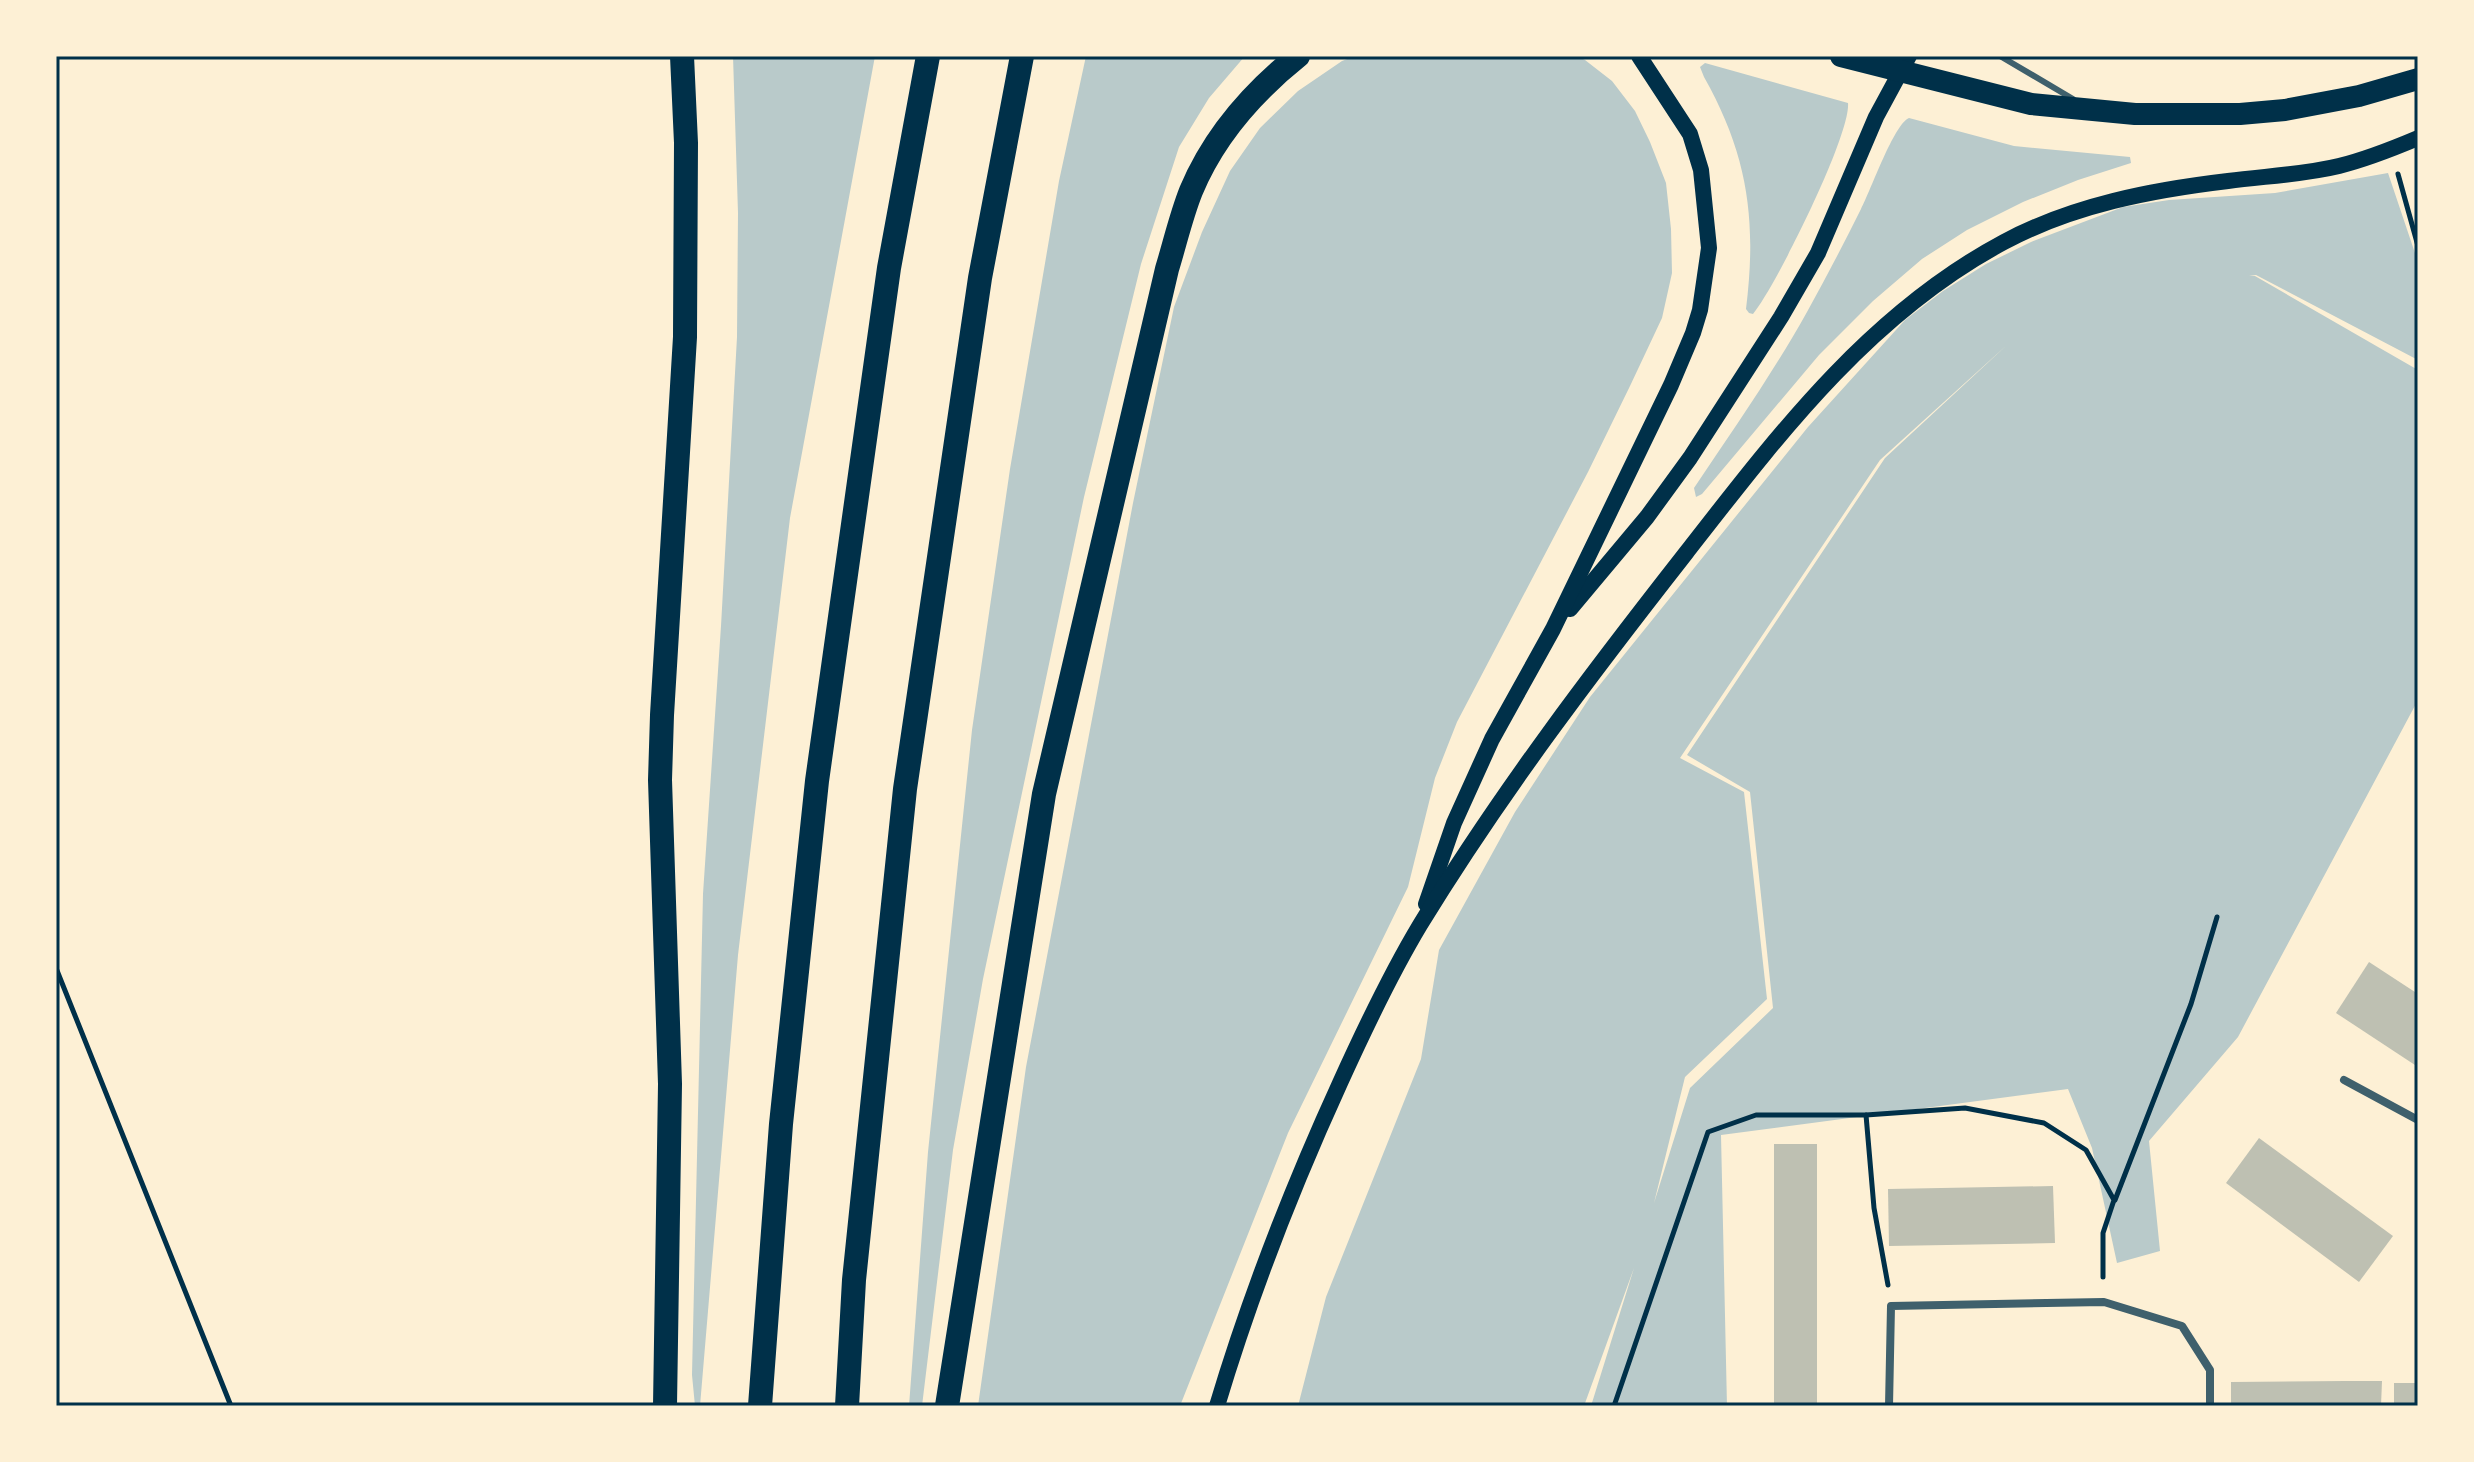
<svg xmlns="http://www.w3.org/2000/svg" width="2474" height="1462" viewBox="0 0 2474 1462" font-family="'Fira Sans',sans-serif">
  <rect width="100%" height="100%" fill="#fdf0d5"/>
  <!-- green -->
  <g fill="#b9caca" fill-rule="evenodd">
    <path d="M733,56H875L790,518L738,955L700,1406H695L692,1375L703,894L721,626L737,337L738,213Z"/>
    <path d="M1086,56H1245L1209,98L1179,147L1141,264L1084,497L983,979L953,1150L922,1406H909L928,1152L972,730L1010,469L1059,181Z"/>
    <path d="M1355,56H1577L1585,60L1612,81L1635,111L1650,142L1666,183L1671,229L1672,273L1662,318L1630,386L1588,472L1457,722L1435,778L1408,887L1288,1133L1180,1406H978L1026,1067L1133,503L1174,307L1202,232L1230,171L1260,128L1298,91L1342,61Z"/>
    <path d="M1705,63L1848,103C1851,135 1776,286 1753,314L1749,313L1746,309C1757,220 1748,155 1704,77L1700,67Z"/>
    <path d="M1909,118L2014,146L2130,157L2131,163L2078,180L2023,202L1967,230L1922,259L1873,301L1819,355L1702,494L1696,497L1694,488C1733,430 1773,373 1807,312C1826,278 1844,243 1861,209C1871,190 1894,124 1909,118Z"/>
    <path d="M2388,173L2418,262V360L2256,275L2249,276H2255L2418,370V700L2238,1037L2149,1141L2160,1251L2117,1263L2092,1148L2068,1089L1721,1135L1727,1406H1591L1634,1268L1584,1406H1298L1326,1297L1421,1059L1439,950L1515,812L1590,697L1808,427L1905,320L1943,291L1986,264L2031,242L2123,207L2169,200L2275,193ZM2008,344L1885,458L1687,755L1750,792L1773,1008L1690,1088L1654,1203L1685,1077L1767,999L1744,792L1680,758L1880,460Z"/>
  </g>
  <!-- building -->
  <g fill="#bec0b2">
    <path d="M2369,962L2418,994V1067L2336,1013Z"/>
    <path d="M2259,1138L2393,1236L2359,1282L2226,1183Z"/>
    <rect x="1774" y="1144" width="43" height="262"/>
    <path d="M2053,1186L2055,1243L1889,1246L1888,1189Z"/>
    <path d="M2345,1381H2382L2381,1406H2231V1382Z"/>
    <rect x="2394" y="1383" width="24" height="23"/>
  </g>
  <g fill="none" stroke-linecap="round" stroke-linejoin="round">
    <!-- path -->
    <g stroke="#003049" stroke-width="5">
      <path d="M2398,174L2418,246"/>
      <path d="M56,968L231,1406"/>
      <path d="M1866,1115L1874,1208L1888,1285"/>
      <path d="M2115,1200L2191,1004L2217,917"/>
      <path d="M1614,1406L1708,1132L1756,1115H1866L1965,1108L2044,1123L2086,1150L2114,1200L2103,1233V1277"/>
    </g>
    <!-- service -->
    <path stroke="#3f606c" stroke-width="6" d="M2000,56L2073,99"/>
    <!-- minor -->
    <g stroke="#3f606c" stroke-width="8">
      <path d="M2344,1080L2418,1120"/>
      <path d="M1889,1406L1891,1306L2104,1302L2182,1326L2210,1370V1406"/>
    </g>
    <!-- secondary -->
    <g stroke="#003049" stroke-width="16">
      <path d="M1570,609L1647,517L1690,458L1781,317L1818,253L1876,117L1909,56"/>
      <path d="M1426,904L1454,823L1492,739L1553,629L1671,385L1693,333L1700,310L1709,248L1701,170L1690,134L1639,56"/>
      <path d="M1217,1406C1250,1296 1292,1188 1340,1083C1364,1030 1390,975 1420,925C1500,794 1592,673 1686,553C1778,435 1869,314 2004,242C2073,205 2152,190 2228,181C2265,176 2302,175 2339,166C2367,159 2392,149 2418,138"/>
    </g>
    <!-- trunk -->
    <path stroke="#003049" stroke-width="22" d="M1841,56L2031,104L2135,114H2240L2285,110L2359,96L2418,79"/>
    <!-- motorway -->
    <g stroke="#003049" stroke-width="24">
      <path d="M665,1406L670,1084L660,780L662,715L685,337L686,143L682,56"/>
      <path d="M760,1406L781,1124L817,781L889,268L928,56"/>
      <path d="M847,1406L854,1280L905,789L980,278L1022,56"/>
      <path d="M947,1406L1044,794L1167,269C1175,243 1181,216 1191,191C1213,138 1253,92 1298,56"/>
    </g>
  </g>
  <!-- border -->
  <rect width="2474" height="1462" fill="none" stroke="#fdf0d5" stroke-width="116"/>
  <rect x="58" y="58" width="2358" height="1346" fill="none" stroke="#003049" stroke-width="3"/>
</svg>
